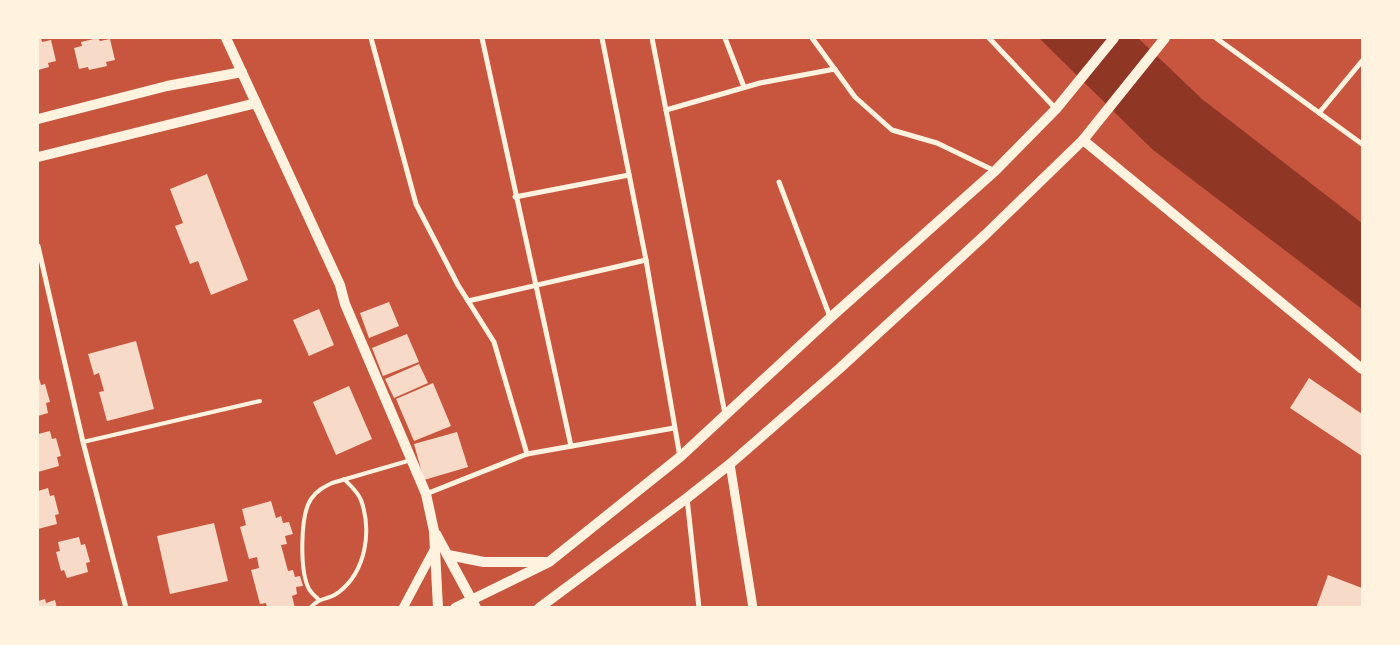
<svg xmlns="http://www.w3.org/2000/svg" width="1400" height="645" viewBox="0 0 1400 645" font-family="'Roboto Condensed',sans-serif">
  <rect width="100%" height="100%" fill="#c8553d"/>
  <!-- water -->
  <path fill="#8f3625" d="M1039,38H1138L1202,99L1362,223V309L1152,149Z"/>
  <!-- building -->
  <g fill="#f7dbc8">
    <path d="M41,38L42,42L51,40L56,61L48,63L49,67L38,70V39Z"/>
    <path d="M98,38L100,41L110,39L115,60L106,62L107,66L89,70L88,67L79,69L74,48L82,46L81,42Z"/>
    <path d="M207,174L248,280L211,295L198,261L190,264L175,226L183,223L170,189Z"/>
    <path d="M389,302L399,326L369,338L360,313Z"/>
    <path d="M319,309L334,345L309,356L293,320Z"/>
    <path d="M407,334L419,362L383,376L372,348Z"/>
    <path d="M136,341L154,409L107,421L99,392L104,391L99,373L94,375L88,354Z"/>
    <path d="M419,364L428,383L394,398L385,379Z"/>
    <path d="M38,375L41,385L45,384L50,402L46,403L48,413L38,416Z"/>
    <path d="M1309,378L1362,414V456L1290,408Z"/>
    <path d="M433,383L451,426L414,441L396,399Z"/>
    <path d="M349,386L372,439L336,455L313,402Z"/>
    <path d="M50,431L52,439L56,438L61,456L57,457L59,466L38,472V434Z"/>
    <path d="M457,432L468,467L424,480L414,444Z"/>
    <path d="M48,488L50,496L54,495L59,514L55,515L57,524L38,529V491Z"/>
    <path d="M271,501L276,518L281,516L283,523L289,522L293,534L285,536L287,544L281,545L288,571L293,570L295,577L300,576L303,586L296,587L297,594L292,596L295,608H267L266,603L260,604L251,570L259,568L257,557L249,559L240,527L246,525L242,509Z"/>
    <path d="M214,523L228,581L170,594L157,536Z"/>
    <path d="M79,537L81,545L85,544L90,562L86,563L88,572L67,578L64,570L61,571L56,552L60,551L58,542Z"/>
    <path d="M1328,575L1362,588V608H1316Z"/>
    <path d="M45,599L46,603L55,600L57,608H38V601Z"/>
  </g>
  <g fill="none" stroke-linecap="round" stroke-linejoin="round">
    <!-- service -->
    <g stroke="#fff3e0" stroke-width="4">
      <path d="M83,442L260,401"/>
      <path d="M318,599C314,595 310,592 308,587C300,569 300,515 311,499C316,491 324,487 332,483L411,460"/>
      <path d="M310,608C322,595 328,601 339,592C366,571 372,531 361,500C358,492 350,485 344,479"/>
    </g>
    <!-- minor -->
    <g stroke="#fff3e0" stroke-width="5">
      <path d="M371,38L416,204L458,285L494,342L527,454"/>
      <path d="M482,38L571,446"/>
      <path d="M602,38L646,260L680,457"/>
      <path d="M652,38L725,414"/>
      <path d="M725,38L744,87"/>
      <path d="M812,38L855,97L892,130L937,143L995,171"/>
      <path d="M989,38L1056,109"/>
      <path d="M1216,38L1362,144"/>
      <path d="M666,110L760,83L835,69"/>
      <path d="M1319,113L1362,61"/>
      <path d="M779,182L830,317"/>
      <path d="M515,197L629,175"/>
      <path d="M38,246L83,442L126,608"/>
      <path d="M468,301L646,260"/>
      <path d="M426,494L527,454L674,428"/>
      <path d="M687,498L699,608"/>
    </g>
    <!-- tertiary -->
    <g stroke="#fff3e0" stroke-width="9">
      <path d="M730,464L753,608"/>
      <path d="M403,608L435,548"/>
    </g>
    <!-- secondary -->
    <g stroke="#fff3e0" stroke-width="10">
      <path d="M226,38L340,285L345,304L426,494L434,531L438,608"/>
      <path d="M38,119L167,86L242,72"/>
      <path d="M1083,140L1362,369"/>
      <path d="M38,157L256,103"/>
      <path d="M436,534L476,608"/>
      <path d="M448,555L484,562H546"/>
      <path d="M455,608L549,562L680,457L830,318L995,171L1056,109L1114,38"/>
      <path d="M539,608L687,498L730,464L839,369L985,235L1083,140L1165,38"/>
    </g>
  </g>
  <!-- border -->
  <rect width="1400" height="645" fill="none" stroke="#fff3e0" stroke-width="78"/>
</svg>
